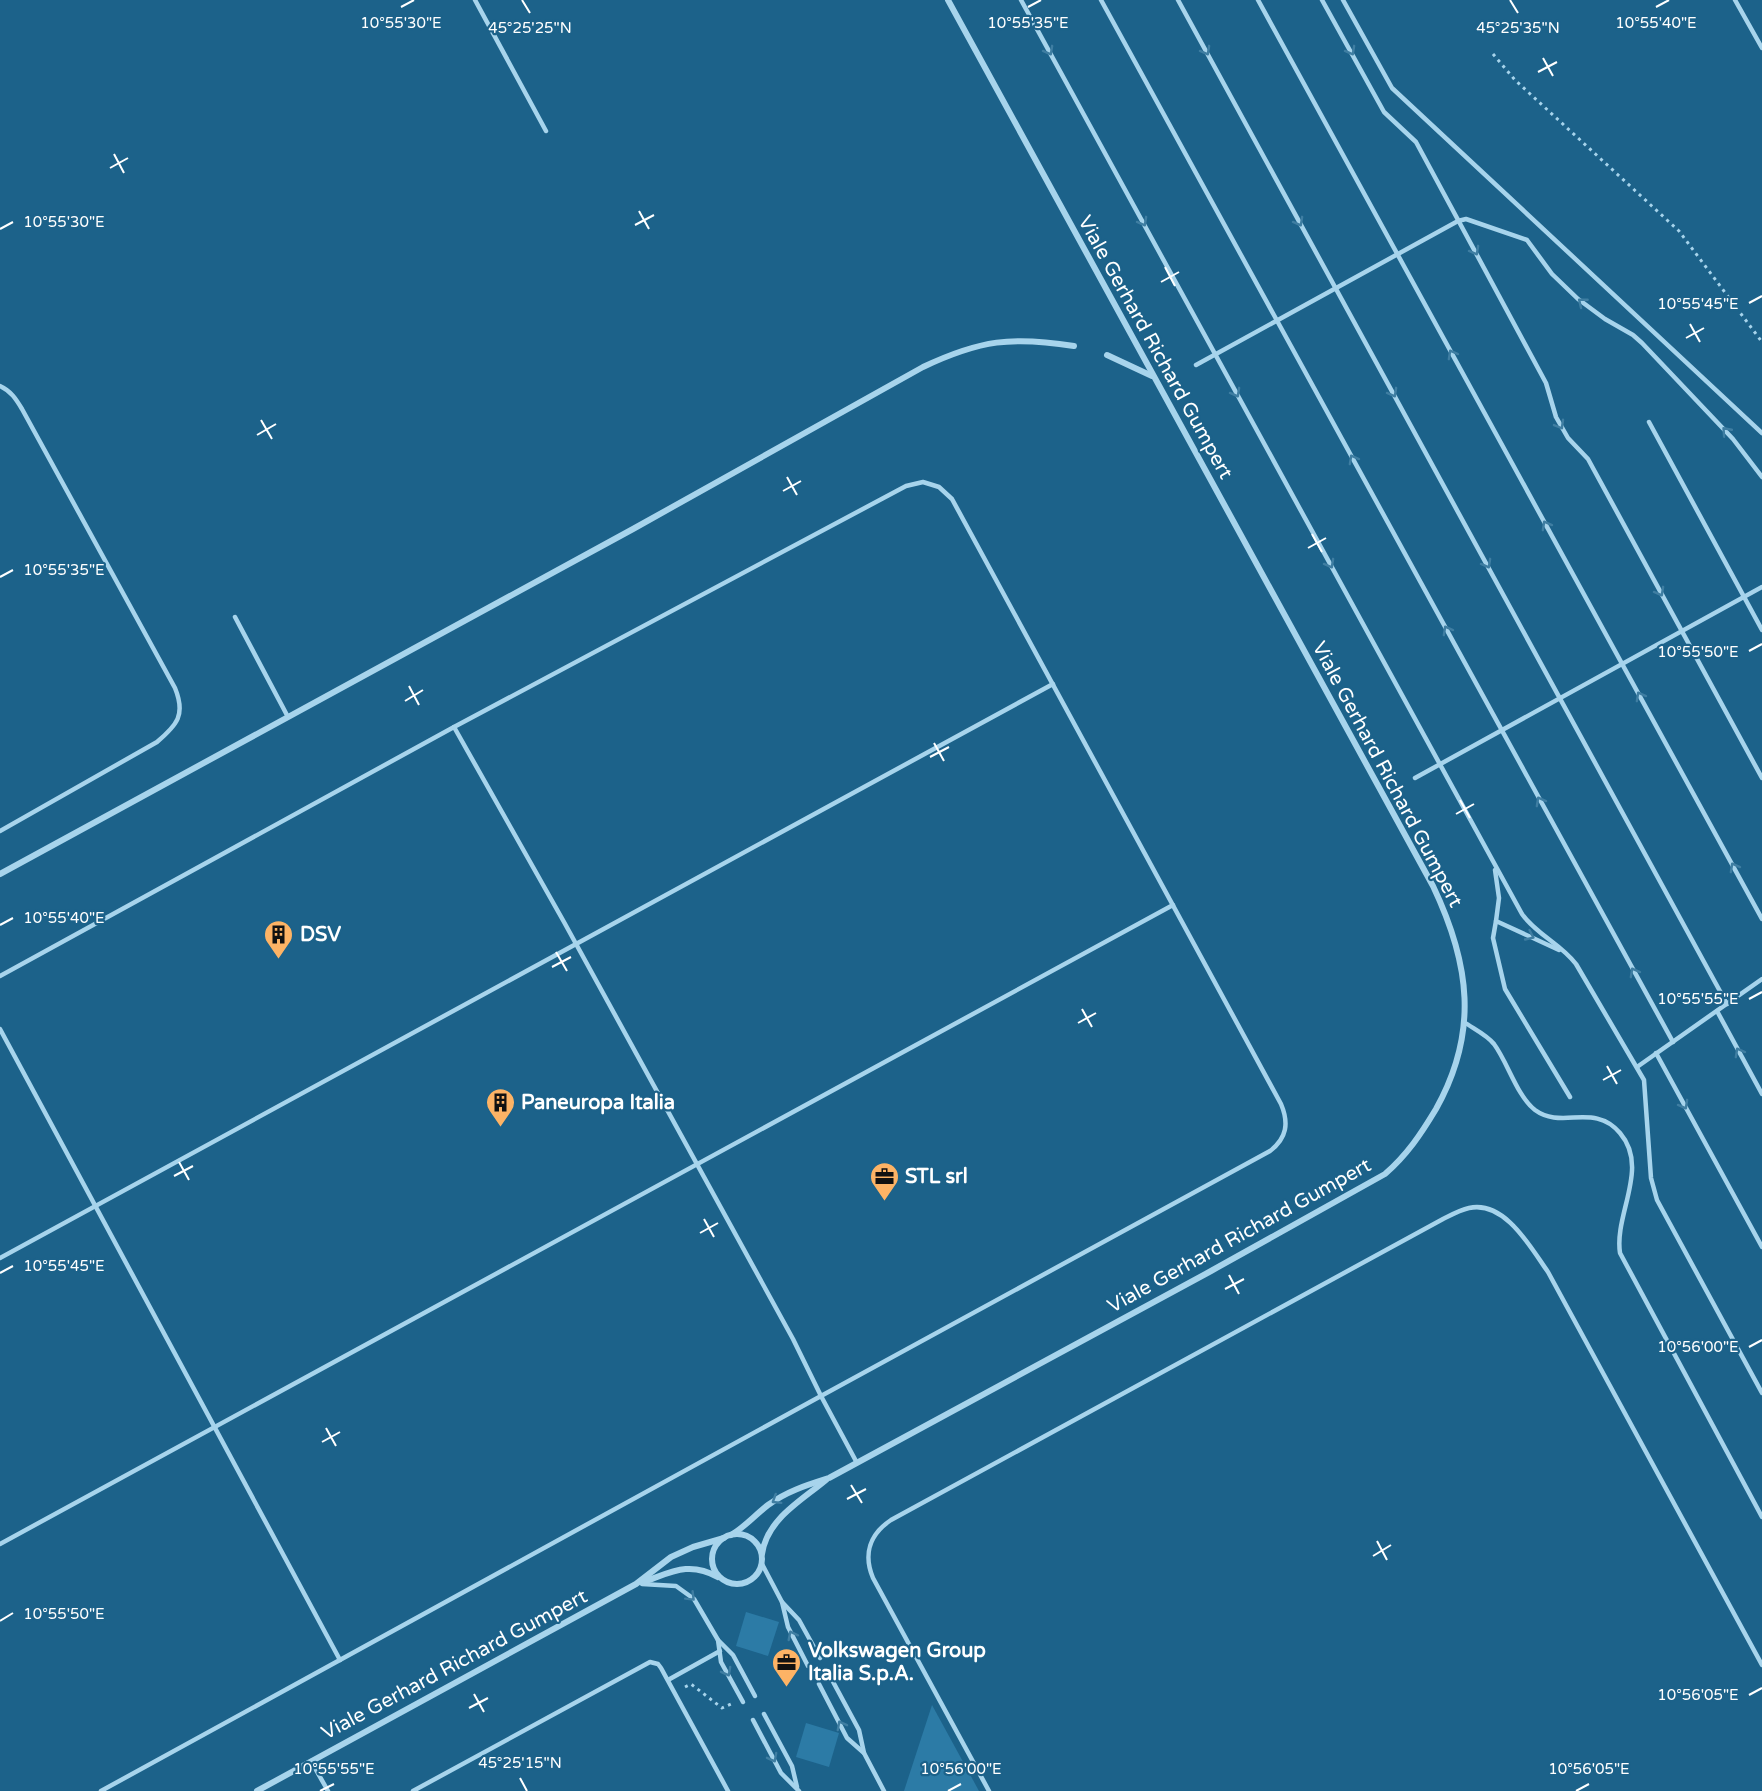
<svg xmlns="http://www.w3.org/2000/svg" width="1762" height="1791" viewBox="0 0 1762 1791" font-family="'Varela Round',sans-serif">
  <rect width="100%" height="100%" fill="#1c628a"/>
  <!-- grass -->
  <g fill="#2c7ba6">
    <path d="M746,1612L779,1622L768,1656L736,1646Z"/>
    <path d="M932,1705L979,1791H904Z"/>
    <path d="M806,1723L839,1733L829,1767L796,1757Z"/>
  </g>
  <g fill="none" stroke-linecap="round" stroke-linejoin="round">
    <!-- path -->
    <g stroke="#a7d4ec" stroke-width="3" stroke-dasharray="3 4.5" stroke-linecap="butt">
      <path d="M1493,54L1515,80L1679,231L1762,342"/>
      <path d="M685,1687L691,1684L722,1708L731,1704"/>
    </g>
    <!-- service -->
    <g stroke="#a7d4ec" stroke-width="4.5">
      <path d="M475,0L546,131"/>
      <path d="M1021,0L1522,914C1536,934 1561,944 1576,964L1644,1080L1651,1178L1657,1200L1762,1393"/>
      <path d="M1101,0L1673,1042"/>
      <path d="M1178,0L1727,1004"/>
      <path d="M1258,0L1762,919"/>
      <path d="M1322,0L1384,112L1416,142L1546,383L1556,417L1568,438L1588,459L1762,778"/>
      <path d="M1343,0L1392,88L1762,433"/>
      <path d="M1735,0L1762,48"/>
      <path d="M1196,365L1458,221L1466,219L1527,240L1552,274L1578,299L1605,319L1633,335L1642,343L1733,439L1762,477"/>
      <path d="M0,386C11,391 16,399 22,409L175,688C186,715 177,725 157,742L0,831"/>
      <path d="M1649,422L1762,630"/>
      <path d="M923,482L939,487L952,499L1281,1104C1289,1123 1287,1138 1270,1151L821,1396L793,1339L564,922L454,727L906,486Z"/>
      <path d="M235,617L288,717"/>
      <path d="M1415,778L1762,587"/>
      <path d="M1495,870L1499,898L1496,921L1559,950"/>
      <path d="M1496,921L1493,938L1505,989L1570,1097"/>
      <path d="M0,976L454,727"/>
      <path d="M1717,1011L1762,1094"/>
      <path d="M1464,1022C1474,1029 1487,1035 1494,1044C1508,1063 1517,1096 1535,1110C1562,1130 1594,1102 1620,1133C1650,1168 1614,1214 1620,1253L1762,1517"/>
      <path d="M0,1029L340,1660"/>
      <path d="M1656,1053L1762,1247"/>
      <path d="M1637,1067L1762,979"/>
      <path d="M0,1258L1053,684"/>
      <path d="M0,1544L1173,905"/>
      <path d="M762,1564L782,1602L799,1620L820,1658"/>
      <path d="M642,1584L676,1586L694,1599L718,1640L733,1655L755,1696"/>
      <path d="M782,1602L788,1627L808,1666"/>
      <path d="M718,1640L721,1662L743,1702"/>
      <path d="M831,1678L859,1730L864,1753"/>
      <path d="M668,1680L720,1651"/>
      <path d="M819,1684L847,1738L864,1753L884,1791"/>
      <path d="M764,1714L792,1766L797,1787"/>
      <path d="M753,1720L781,1773L799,1791"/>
      <path d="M311,1761L328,1791"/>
      <path d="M101,1791L821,1396L857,1463"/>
      <path d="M413,1791L650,1662L658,1664L661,1668L728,1791"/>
      <path d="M989,1791L873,1578C863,1554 870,1534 891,1520L1443,1219C1451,1215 1460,1210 1469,1208C1505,1200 1531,1248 1548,1272L1762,1665"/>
    </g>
    <!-- minor -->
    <g stroke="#a7d4ec" stroke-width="6">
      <path d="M1107,355L1152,376"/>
      <path d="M0,874L633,529L923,367C980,340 1012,336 1074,346"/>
      <circle cx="737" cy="1559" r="25"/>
      <path d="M731,1535C745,1527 755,1515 768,1505C787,1491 807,1485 829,1478L1211,1271L1385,1174C1407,1155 1421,1134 1436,1109C1479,1032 1470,964 1433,886L948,0"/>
      <path d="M762,1554C767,1519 801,1501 826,1480"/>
      <path d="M643,1582C672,1572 689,1561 718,1577"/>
      <path d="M257,1791L636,1584L671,1557L693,1547L724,1538"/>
    </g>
  </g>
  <!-- one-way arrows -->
  <defs><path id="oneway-chevron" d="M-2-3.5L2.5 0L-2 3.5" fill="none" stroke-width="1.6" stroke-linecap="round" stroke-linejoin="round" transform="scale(1.5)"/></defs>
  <g stroke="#3f7ea2">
    <use href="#oneway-chevron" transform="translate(1049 51) rotate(61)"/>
    <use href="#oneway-chevron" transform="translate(1206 51) rotate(61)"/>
    <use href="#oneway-chevron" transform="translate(1351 51) rotate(61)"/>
    <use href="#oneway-chevron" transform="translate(1143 222) rotate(61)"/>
    <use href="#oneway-chevron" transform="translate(1299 222) rotate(61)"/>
    <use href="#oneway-chevron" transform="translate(1475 251) rotate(61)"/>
    <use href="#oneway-chevron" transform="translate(1582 302) rotate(-141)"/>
    <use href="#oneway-chevron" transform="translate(1452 354) rotate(-119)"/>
    <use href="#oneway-chevron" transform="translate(1236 393) rotate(61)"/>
    <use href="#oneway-chevron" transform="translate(1393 393) rotate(61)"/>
    <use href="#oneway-chevron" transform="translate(1560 425) rotate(60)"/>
    <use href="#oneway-chevron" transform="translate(1726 431) rotate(-132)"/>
    <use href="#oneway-chevron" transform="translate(1353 459) rotate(-119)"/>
    <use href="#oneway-chevron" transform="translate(1546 525) rotate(-119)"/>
    <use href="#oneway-chevron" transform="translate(1330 564) rotate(61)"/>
    <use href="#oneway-chevron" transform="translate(1487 564) rotate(61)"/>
    <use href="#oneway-chevron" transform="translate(1660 592) rotate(61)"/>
    <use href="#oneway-chevron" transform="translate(1447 630) rotate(-119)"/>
    <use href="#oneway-chevron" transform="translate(1640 696) rotate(-119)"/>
    <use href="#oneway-chevron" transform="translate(1540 801) rotate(-119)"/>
    <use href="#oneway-chevron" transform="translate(1734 867) rotate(-119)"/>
    <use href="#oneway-chevron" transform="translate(1530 936) rotate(25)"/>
    <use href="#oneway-chevron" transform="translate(1634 972) rotate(-119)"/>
    <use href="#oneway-chevron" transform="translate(1739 1052) rotate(-119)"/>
    <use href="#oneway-chevron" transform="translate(1684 1105) rotate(61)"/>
    <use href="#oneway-chevron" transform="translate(776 1500) rotate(148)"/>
    <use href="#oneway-chevron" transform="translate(691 1597) rotate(45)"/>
    <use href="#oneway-chevron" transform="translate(792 1635) rotate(-117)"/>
    <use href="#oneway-chevron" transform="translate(727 1672) rotate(62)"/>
    <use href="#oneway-chevron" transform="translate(841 1725) rotate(-118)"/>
    <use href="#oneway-chevron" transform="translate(773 1758) rotate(62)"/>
  </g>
  <!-- ticks -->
  <path fill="none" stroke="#fff" stroke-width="2" d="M522,0L530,13M1510,0L1518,13M401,7L414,0M1028,7L1041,0M1656,7L1669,0M1543,58L1553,76M1538,72L1557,62M114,154L124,173M110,168L128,158M639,211L649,229M635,225L654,215M0,229L13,222M1165,267L1175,286M1161,282L1179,272M1749,303L1762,296M1690,324L1700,342M1686,338L1704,328M261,420L272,439M257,435L276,424M787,477L797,495M783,491L801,481M1312,534L1322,552M1308,548L1326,538M0,577L13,570M1749,651L1762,644M409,686L419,705M405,701L423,690M934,743L944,761M930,757L949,747M1460,800L1470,818M1456,814L1474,804M0,925L13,918M556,952L567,971M552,967L571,957M1749,999L1762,992M1082,1009L1092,1027M1078,1023L1096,1013M1607,1066L1617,1084M1603,1080L1621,1070M179,1162L189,1180M174,1176L193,1166M704,1219L714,1237M700,1233L718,1223M0,1273L13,1266M1229,1275L1239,1294M1225,1289L1244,1279M1749,1347L1762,1340M326,1428L336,1446M322,1442L340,1432M851,1485L862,1503M847,1499L866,1489M1377,1541L1387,1560M1373,1556L1391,1545M0,1621L13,1613M474,1694L484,1712M1749,1695L1762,1688M469,1708L488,1698M520,1778L527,1791M320,1791L334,1784M948,1791L961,1784M1576,1791L1589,1784"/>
  <!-- icons -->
  <defs>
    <symbol id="building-pin" viewBox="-11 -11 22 30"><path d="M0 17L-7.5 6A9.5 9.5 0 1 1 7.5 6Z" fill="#fdb365" stroke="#1c628a"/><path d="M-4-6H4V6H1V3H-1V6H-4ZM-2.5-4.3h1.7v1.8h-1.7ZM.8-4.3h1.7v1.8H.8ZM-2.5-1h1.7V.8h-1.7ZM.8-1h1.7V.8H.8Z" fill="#111"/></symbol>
    <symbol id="office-pin" viewBox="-11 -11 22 30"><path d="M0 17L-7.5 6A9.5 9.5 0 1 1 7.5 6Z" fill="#fdb365" stroke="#1c628a"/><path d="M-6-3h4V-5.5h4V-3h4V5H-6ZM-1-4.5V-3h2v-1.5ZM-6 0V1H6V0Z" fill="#111"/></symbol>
  </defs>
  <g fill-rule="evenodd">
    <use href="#building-pin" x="262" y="918" width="33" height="45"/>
    <use href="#building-pin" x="484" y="1086" width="33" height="45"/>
    <use href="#office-pin" x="868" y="1160" width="33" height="45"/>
    <use href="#office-pin" x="770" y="1646" width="33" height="45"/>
  </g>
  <g text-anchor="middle" stroke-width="4.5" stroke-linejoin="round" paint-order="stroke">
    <!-- street labels -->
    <g font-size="20" fill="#fff" stroke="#1c628a">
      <text transform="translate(1156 347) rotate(61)" y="7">Viale Gerhard Richard Gumpert</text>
      <text transform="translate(1388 774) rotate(62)" y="7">Viale Gerhard Richard Gumpert</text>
      <text transform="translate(1239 1235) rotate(-29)" y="7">Viale Gerhard Richard Gumpert</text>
      <text transform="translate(454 1664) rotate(-28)" y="7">Viale Gerhard Richard Gumpert</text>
    </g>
    <!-- poi labels -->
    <g font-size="20" font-weight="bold" fill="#fff" stroke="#1c628a" text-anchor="start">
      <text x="300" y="941">DSV</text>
      <text x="521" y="1109">Paneuropa Italia</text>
      <text x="905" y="1183">STL srl</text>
      <text x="808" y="1657">Volkswagen Group<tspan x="808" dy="23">Italia S.p.A.</tspan></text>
    </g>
  </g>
  <g font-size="15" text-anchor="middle" fill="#fff" stroke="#1c628a" stroke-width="4.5" stroke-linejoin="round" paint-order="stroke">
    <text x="401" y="28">10°55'30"E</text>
    <text x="1028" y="28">10°55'35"E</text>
    <text x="1656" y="28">10°55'40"E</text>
    <text x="530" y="33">45°25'25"N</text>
    <text x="1518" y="33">45°25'35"N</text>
    <text x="64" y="227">10°55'30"E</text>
    <text x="1698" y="309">10°55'45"E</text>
    <text x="64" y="575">10°55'35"E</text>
    <text x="1698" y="657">10°55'50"E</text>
    <text x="64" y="923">10°55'40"E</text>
    <text x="1698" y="1004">10°55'55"E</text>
    <text x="64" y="1271">10°55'45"E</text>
    <text x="1698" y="1352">10°56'00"E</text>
    <text x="64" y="1619">10°55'50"E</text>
    <text x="1698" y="1700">10°56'05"E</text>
    <text x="520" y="1768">45°25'15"N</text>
    <text x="334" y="1774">10°55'55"E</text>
    <text x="961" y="1774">10°56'00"E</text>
    <text x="1589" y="1774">10°56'05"E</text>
  </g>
</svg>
